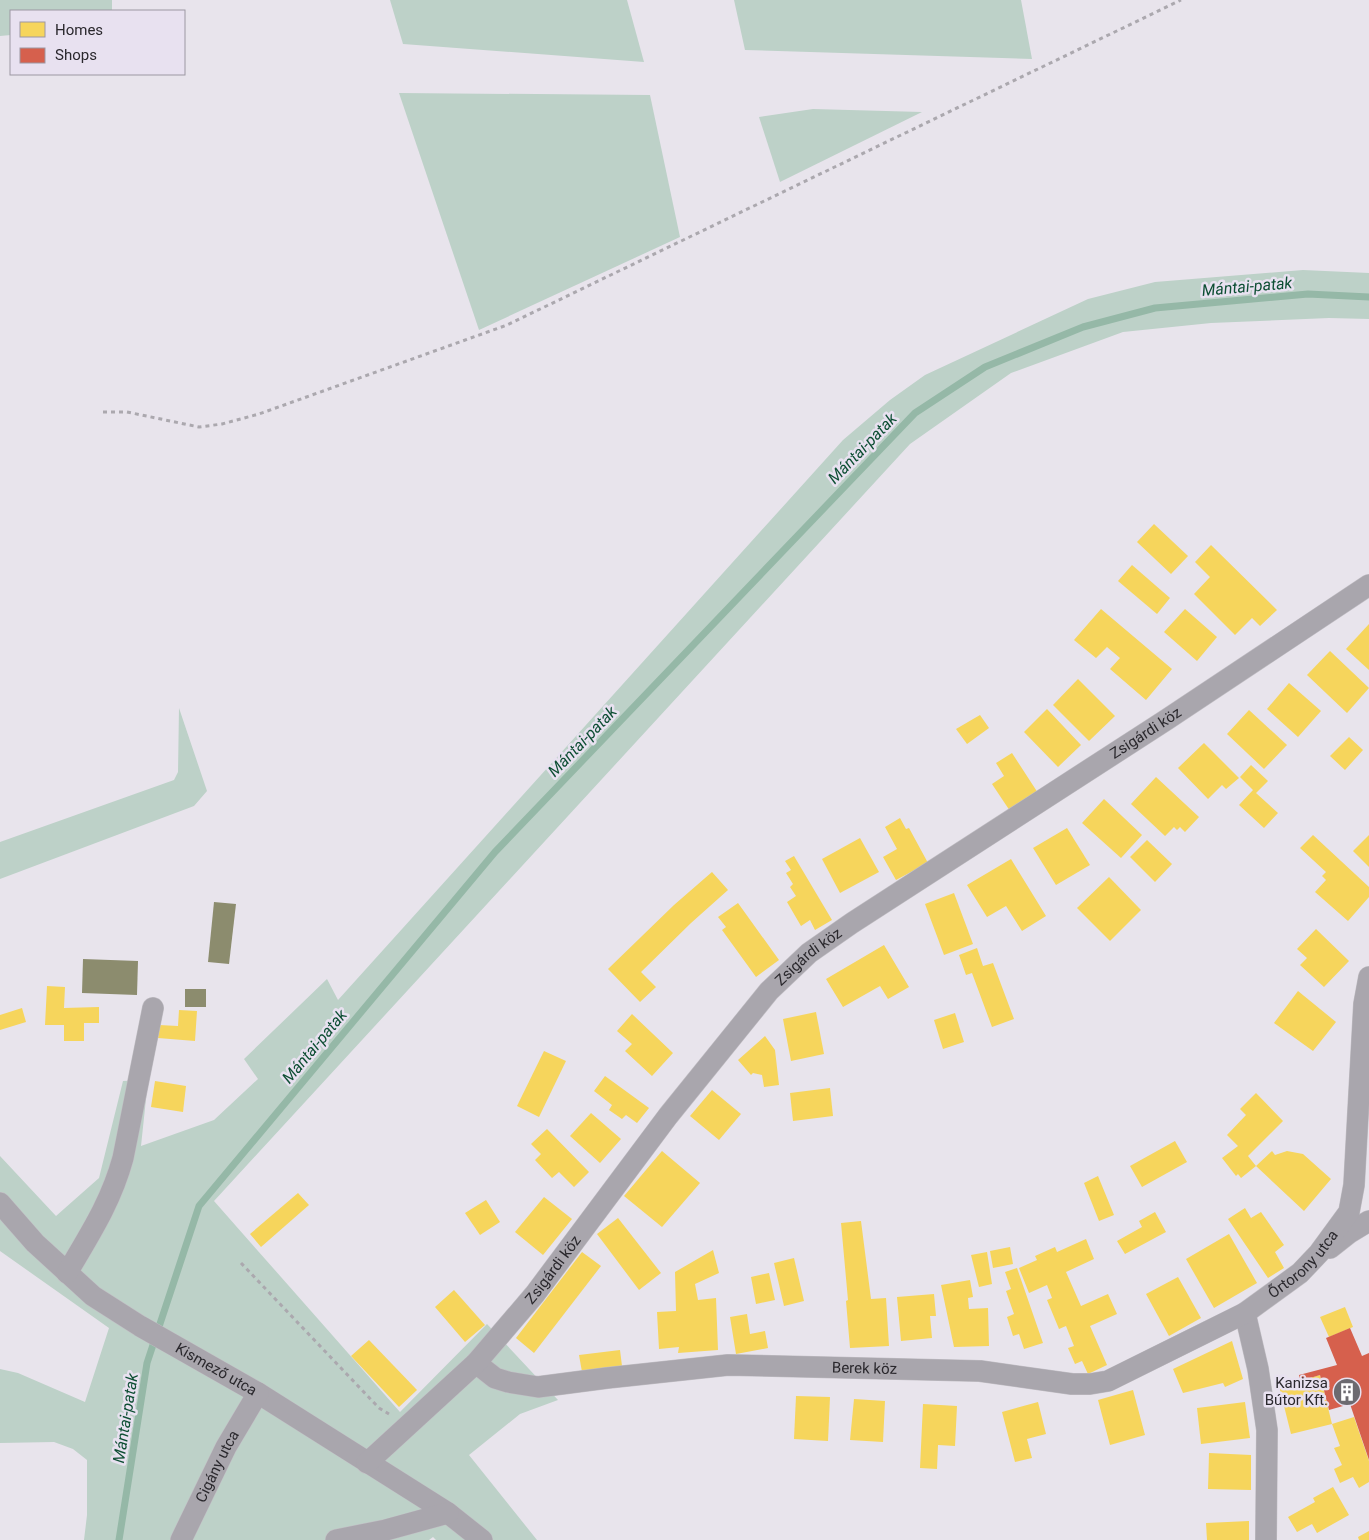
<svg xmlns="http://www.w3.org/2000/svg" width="1369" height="1540" viewBox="0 0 1369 1540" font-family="Roboto,sans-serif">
  <rect width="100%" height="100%" fill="#e8e4ec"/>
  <!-- green -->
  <g fill="#bdd1c8">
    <path d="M0,0H112V11H11V35L0,36Z"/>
    <path d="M390,0H627L644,62L403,44Z"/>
    <path d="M734,0H1021L1032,59L745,50Z"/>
    <path d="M399,93L650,95L680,237L479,330Z"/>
    <path d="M813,109L922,112L780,182L759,117Z"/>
    <path d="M1303,270L1369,273V319L1329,318L1211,323L1123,332L1011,373L910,444L214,1201L400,1412L487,1324L558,1400L520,1414L469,1455L537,1540H436L433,1537L429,1540H84L87,1515V1460L73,1449L54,1442L0,1443V1369L18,1373L85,1402L109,1328L0,1251V1156L56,1216L99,1178L123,1081L148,1080L141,1146L214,1120L258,1079L244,1059L327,979L338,1000L843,440L890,400L925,375L1088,299L1155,282Z"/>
    <path d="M179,708L207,791L194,806L0,879V842L174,780L178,772Z"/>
  </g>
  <!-- homes -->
  <g fill="#f6d55c">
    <path d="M1154,524L1188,556L1171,574L1137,542Z"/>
    <path d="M1211,545L1277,610L1260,626L1252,618L1235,635L1194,594L1210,577L1195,562Z"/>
    <path d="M1132,565L1170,598L1157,614L1118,581Z"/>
    <path d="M1101,609L1172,669L1146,700L1110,669L1120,658L1107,647L1096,658L1074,640Z"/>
    <path d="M1185,609L1217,637L1197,661L1164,632Z"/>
    <path d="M1369,624V670L1346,649Z"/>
    <path d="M1330,651L1369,688L1347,713L1307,675Z"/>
    <path d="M1078,679L1115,716L1089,741L1053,705Z"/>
    <path d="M1289,683L1321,711L1298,737L1267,709Z"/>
    <path d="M1047,709L1081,745L1058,767L1024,732Z"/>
    <path d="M1249,710L1287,745L1264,769L1227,734Z"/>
    <path d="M980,715L989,728L967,744L956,729Z"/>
    <path d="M1349,737L1363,750L1345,770L1330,756Z"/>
    <path d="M1204,743L1239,778L1226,789L1222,785L1208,799L1178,768Z"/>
    <path d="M1012,753L1038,793L1010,811L992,784L1004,776L996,763Z"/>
    <path d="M1251,765L1268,781L1256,793L1278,813L1264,828L1239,805L1253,790L1240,777Z"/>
    <path d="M1156,777L1199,817L1185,832L1180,827L1177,830L1174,827L1165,836L1131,804Z"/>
    <path d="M1104,799L1142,835L1121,858L1082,823Z"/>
    <path d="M900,818L906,829L909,828L928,863L896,880L883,857L897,849L885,827Z"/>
    <path d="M1067,828L1090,865L1056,885L1033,848Z"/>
    <path d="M1313,835L1369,887V897L1348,921L1315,892L1326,880L1322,876L1326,872L1300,848Z"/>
    <path d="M1369,835V867L1353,851Z"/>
    <path d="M860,838L879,872L840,893L822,859Z"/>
    <path d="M1147,840L1172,864L1155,882L1130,857Z"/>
    <path d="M794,856L832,920L815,930L810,920L801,926L787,902L796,896L790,887L793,884L786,873L791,870L785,861Z"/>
    <path d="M1011,859L1046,916L1022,931L1006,906L987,917L967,885Z"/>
    <path d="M712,872L728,890L691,923L641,972L656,987L640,1002L608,969L674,905Z"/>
    <path d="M1109,877L1141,910L1110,941L1077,908Z"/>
    <path d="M954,893L973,944L944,955L925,904Z"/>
    <path d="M738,903L779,960L756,977L722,930L726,927L718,917Z"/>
    <path d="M1316,929L1349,961L1324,987L1300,965L1307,958L1297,949Z"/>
    <path d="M884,945L909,987L888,999L880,986L843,1007L826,979Z"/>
    <path d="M977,948L983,966L993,963L1014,1019L992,1027L972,973L966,975L959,955Z"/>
    <path d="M47,986L65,987L64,1008L99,1007V1023H84V1041H64V1025H45Z"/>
    <path d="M1298,991L1336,1022L1313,1051L1274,1023Z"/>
    <path d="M22,1008L26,1022L0,1030V1015Z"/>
    <path d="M179,1010L197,1011L195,1041L158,1038L159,1025L178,1026Z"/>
    <path d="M816,1012L824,1054L791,1061L783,1019Z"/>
    <path d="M955,1013L964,1042L943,1049L934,1020Z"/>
    <path d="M632,1014L673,1053L652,1076L625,1051L632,1044L617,1031Z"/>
    <path d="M765,1036L775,1050L779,1085L764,1087L762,1075L753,1073L751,1075L738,1060Z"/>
    <path d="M544,1051L566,1061L539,1117L517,1106Z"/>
    <path d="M605,1076L649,1108L637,1123L626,1115L622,1119L609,1110L612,1105L594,1091Z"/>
    <path d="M155,1081L186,1086L183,1112L151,1107Z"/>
    <path d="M830,1088L833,1116L793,1121L790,1093Z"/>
    <path d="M712,1090L741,1114L719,1140L690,1116Z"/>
    <path d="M1256,1093L1283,1121L1248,1156L1256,1166L1241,1178L1238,1174L1236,1176L1222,1158L1238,1146L1227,1135L1246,1115L1240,1109Z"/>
    <path d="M591,1113L621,1139L600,1163L570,1136Z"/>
    <path d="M547,1129L589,1172L574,1187L559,1172L552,1178L535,1160L541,1154L531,1144Z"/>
    <path d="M1175,1141L1187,1162L1142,1187L1130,1166Z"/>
    <path d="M662,1151L700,1183L662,1227L624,1196Z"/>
    <path d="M1272,1151L1275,1155L1287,1151L1303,1154L1331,1179L1304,1211L1256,1166Z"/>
    <path d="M1098,1176L1114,1215L1099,1221L1084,1183Z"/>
    <path d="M298,1193L309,1205L261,1247L250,1234Z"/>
    <path d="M544,1197L572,1219L543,1255L515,1232Z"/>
    <path d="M486,1200L500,1222L480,1235L465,1213Z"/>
    <path d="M1245,1208L1251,1218L1261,1212L1284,1245L1275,1252L1284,1268L1268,1278L1228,1219Z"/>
    <path d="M1155,1212L1166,1232L1125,1254L1117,1241L1142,1227L1139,1221Z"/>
    <path d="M618,1218L661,1273L639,1290L597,1234Z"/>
    <path d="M861,1221L871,1299L886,1298L889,1346L850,1348L846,1301L848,1300L841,1223Z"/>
    <path d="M1229,1234L1257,1283L1214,1308L1186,1259Z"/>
    <path d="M1086,1239L1094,1259L1066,1272L1081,1306L1108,1294L1117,1314L1090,1326L1107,1365L1088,1374L1082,1361L1075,1364L1068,1348L1074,1346L1066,1326L1059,1329L1047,1300L1052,1298L1047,1285L1029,1293L1019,1268L1037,1260L1035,1256L1055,1247L1057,1252Z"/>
    <path d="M1010,1247L1013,1264L993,1268L990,1251Z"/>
    <path d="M713,1250L719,1273L695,1284L698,1300L716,1298L718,1350L678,1353L679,1347L659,1349L657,1312L676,1311L675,1272Z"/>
    <path d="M582,1252L601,1266L534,1353L516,1338Z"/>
    <path d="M987,1252L992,1284L979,1287L971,1255Z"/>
    <path d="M794,1258L804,1301L784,1306L774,1263Z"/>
    <path d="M1017,1268L1043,1343L1024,1349L1019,1334L1013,1336L1007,1317L1014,1314L1006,1291L1011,1289L1005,1272Z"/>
    <path d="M769,1273L775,1300L756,1304L751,1277Z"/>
    <path d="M1178,1277L1201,1318L1169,1336L1146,1294Z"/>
    <path d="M970,1280L973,1297L968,1298L969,1309L988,1308L989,1346L954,1347L941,1285Z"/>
    <path d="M454,1290L485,1325L465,1342L435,1307Z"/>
    <path d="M934,1294L936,1316H930L932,1338L901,1341L897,1297Z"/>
    <path d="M1345,1307L1353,1327L1329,1337L1320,1317Z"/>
    <path d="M747,1314L750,1334L765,1331L768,1348L736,1354L730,1317Z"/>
    <path d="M369,1340L417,1390L399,1407L351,1356Z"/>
    <path d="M1232,1341L1243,1379L1225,1387L1223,1383L1183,1393L1173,1369Z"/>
    <path d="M620,1350L622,1366L582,1372L579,1355Z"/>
    <path d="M1320,1375L1332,1424L1291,1434L1279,1386Z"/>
    <path d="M1133,1390L1145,1435L1110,1445L1098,1400Z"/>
    <path d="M796,1396L830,1397L828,1441L794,1439Z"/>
    <path d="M854,1399L885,1401L883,1442L850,1440Z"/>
    <path d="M1038,1402L1046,1434L1027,1439L1032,1458L1015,1462L1002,1412Z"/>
    <path d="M1245,1402L1250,1438L1201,1444L1197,1408Z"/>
    <path d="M923,1404L957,1406L955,1446L938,1445L937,1469L920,1468Z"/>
    <path d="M1354,1417L1369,1461V1482L1359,1488L1353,1477L1340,1483L1334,1469L1342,1465L1334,1448L1340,1446L1332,1424Z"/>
    <path d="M1209,1453L1251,1455V1490L1208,1489Z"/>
    <path d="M1333,1487L1349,1515L1317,1533L1312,1524L1297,1532L1288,1517L1315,1502L1313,1498Z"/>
    <path d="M1249,1521V1540H1207L1206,1523Z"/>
    <path d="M1369,1531V1540H1359L1358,1537Z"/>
  </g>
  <!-- shops -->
  <path fill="#d6604d" d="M1350,1328L1362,1356L1369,1353V1460L1350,1404L1329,1410L1320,1375L1300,1381L1299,1375L1337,1365L1326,1338Z"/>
  <!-- industry -->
  <g fill="#8c8c6e">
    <path d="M214,902L236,904L229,964L208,962Z"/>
    <path d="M83,959L138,961L137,995L82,993Z"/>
    <rect x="185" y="989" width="21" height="18"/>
  </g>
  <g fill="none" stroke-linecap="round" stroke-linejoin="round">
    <!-- stream -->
    <path stroke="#95b8a7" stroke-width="7" d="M119,1540L147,1363L199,1206L495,852L915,413L985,367L1083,327L1155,308L1308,294L1369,297"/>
    <defs>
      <g id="street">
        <path id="s1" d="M0,1203L35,1243L93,1296L140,1326L258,1393L448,1513L482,1540"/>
        <path d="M1330,1248L1349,1233L1369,1221"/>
        <path d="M67,1273C90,1234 111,1202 123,1158L153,1008"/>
        <path d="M1245,1313L1258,1369L1267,1430L1266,1540"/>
        <path id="s2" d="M476,1363L495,1378L508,1382L538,1387L607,1378L728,1365L980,1371L1072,1384H1090L1108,1381L1245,1313L1300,1273L1319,1253L1349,1212L1354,1185L1364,1004L1369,977"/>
        <path id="s3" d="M367,1463L476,1363L535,1294L668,1116L769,991L809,953L852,923L1166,720L1369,585"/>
        <path id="s4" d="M181,1540L226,1447L258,1393"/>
        <path d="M336,1540L386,1530L448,1513"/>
      </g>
    </defs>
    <!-- street casing -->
    <use href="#street" stroke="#c2bfc5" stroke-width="22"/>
    <!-- path -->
    <g stroke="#aba8ae" stroke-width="3" stroke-dasharray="4 4" stroke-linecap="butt">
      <path d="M103,412H127L199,427L222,424L259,414L507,325L1181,0"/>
      <path d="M241,1263L379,1408L389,1414"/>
    </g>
    <!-- street -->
    <use href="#street" stroke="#a9a6ad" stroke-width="21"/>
  </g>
  <!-- icons -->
  <defs>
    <symbol id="building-disc" viewBox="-11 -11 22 22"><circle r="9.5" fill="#6c6a70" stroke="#e8e1f0"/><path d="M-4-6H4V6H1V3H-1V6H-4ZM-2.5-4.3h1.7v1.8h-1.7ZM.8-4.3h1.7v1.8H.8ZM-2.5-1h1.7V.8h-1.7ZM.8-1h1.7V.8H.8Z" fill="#fff"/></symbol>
  </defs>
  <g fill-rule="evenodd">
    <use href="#building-disc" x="1331" y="1376" width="32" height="32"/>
  </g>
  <g text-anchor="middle" stroke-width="5" stroke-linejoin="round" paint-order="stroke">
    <!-- street labels -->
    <g font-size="15" fill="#2a282d" stroke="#e8e1f0">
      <text dy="5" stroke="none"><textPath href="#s3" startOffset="1079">Zsigárdi köz</textPath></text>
      <text dy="5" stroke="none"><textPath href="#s3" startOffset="674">Zsigárdi köz</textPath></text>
      <text dy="5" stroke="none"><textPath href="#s2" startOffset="870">Őrtorony utca</textPath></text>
      <text dy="5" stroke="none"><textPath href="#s3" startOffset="269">Zsigárdi köz</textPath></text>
      <text dy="5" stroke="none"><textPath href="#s1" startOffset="275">Kismező utca</textPath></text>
      <text dy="5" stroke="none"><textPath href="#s2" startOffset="396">Berek köz</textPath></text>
      <text dy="5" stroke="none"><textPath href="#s4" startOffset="82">Cigány utca</textPath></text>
    </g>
    <!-- poi labels -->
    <g font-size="15" fill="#2a282d" stroke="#e8e1f0" text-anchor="end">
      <text x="1328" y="1388">Kanizsa<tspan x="1328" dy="17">Bútor Kft.</tspan></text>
    </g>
    <!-- water labels -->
    <g font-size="16" font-style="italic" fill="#0d4e33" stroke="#e8e1f0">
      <text transform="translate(1247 286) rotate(-5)" y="6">Mántai-patak</text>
      <text transform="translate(862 448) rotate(-46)" y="6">Mántai-patak</text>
      <text transform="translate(582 741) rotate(-46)" y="6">Mántai-patak</text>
      <text transform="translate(314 1046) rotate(-50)" y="6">Mántai-patak</text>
      <text transform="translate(125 1418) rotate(-81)" y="6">Mántai-patak</text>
    </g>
  </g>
  <!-- legend -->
  <rect x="10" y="10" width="175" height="65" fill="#e8e1f0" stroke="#9c97a2"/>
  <rect x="20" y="22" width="25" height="15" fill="#f6d55c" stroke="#9c97a2"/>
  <text x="55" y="35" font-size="15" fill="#2a282d">Homes</text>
  <rect x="20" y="48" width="25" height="15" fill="#d6604d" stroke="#9c97a2"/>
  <text x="55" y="60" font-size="15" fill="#2a282d">Shops</text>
</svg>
